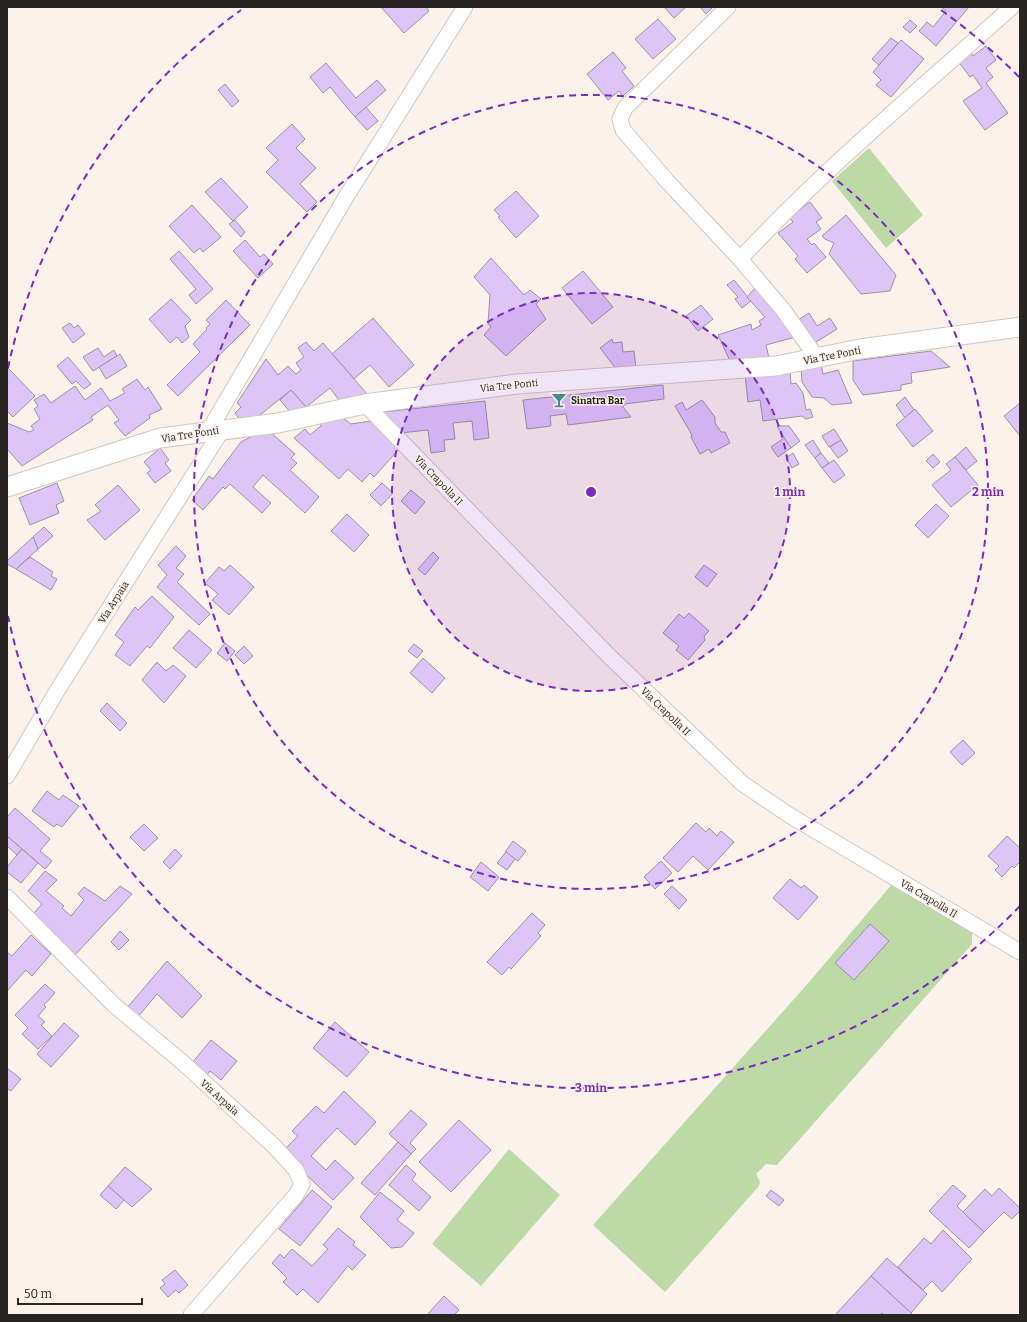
<svg xmlns="http://www.w3.org/2000/svg" width="1027" height="1322" viewBox="0 0 1027 1322" font-family="Bitter,serif">
  <rect width="100%" height="100%" fill="#fbf2eb"/>
  <!-- green -->
  <g fill="#bdd9a6">
    <path d="M869,148L923,215L886,248L832,181Z"/>
    <path d="M893,883L972,933V944L777,1165L766,1164L756,1174L760,1182L759,1186L665,1292L593,1225L810,981Z"/>
    <path d="M509,1149L560,1195L481,1286L432,1244Z"/>
  </g>
  <!-- building -->
  <g fill="#dec5f8" stroke="#99959e">
    <path d="M381,7H426L429,11L404,33Z"/>
    <path d="M664,7H686L674,18Z"/>
    <path d="M700,7H713L706,14Z"/>
    <path d="M941,7H969L936,46L919,31L927,22L933,27L946,11Z"/>
    <path d="M658,19L676,39L653,59L635,39Z"/>
    <path d="M910,20L917,26L910,33L903,27Z"/>
    <path d="M891,38L898,43L879,65L872,59Z"/>
    <path d="M901,40L924,59L891,97L876,85L881,80L873,72Z"/>
    <path d="M986,46L996,60L986,68L993,77L986,83L1008,113L985,130L963,101L982,88L973,75L970,77L958,61L971,52L973,56Z"/>
    <path d="M613,52L626,68L622,71L634,86L623,96L619,91L608,100L587,74Z"/>
    <path d="M326,63L356,98L377,80L386,90L355,117L330,87L323,93L310,77Z"/>
    <path d="M225,84L239,101L232,107L218,90Z"/>
    <path d="M366,107L378,121L367,130L355,117Z"/>
    <path d="M292,124L305,139L296,148L316,168L300,184L317,202L307,212L266,172L278,160L266,148Z"/>
    <path d="M221,178L248,207L233,221L205,192Z"/>
    <path d="M516,191L539,216L516,238L498,217L500,216L494,210Z"/>
    <path d="M810,202L822,218L816,222L821,229L807,239L812,245L814,243L826,257L807,273L795,259L798,256L778,233L793,222L789,217Z"/>
    <path d="M192,205L221,237L203,252L200,248L194,253L169,226Z"/>
    <path d="M846,215L896,275L890,291L861,294L829,254L834,243L825,239L822,236Z"/>
    <path d="M235,220L245,232L241,237L229,224Z"/>
    <path d="M245,240L260,257L264,254L273,264L258,278L233,251Z"/>
    <path d="M179,251L213,289L196,304L189,295L196,289L170,259Z"/>
    <path d="M491,258L524,295L530,290L541,299L536,304L546,319L506,356L484,335L491,327L488,323L490,295L474,277Z"/>
    <path d="M583,271L613,307L592,324L562,288Z"/>
    <path d="M734,280L751,301L742,308L735,299L738,297L727,285Z"/>
    <path d="M757,286L799,336L766,345L769,358L730,361L718,335L751,324L752,330L761,325L759,321L765,317L747,297Z"/>
    <path d="M171,299L191,320L185,326L189,337L182,343L177,337L170,343L149,319Z"/>
    <path d="M226,300L250,325L178,396L167,385L200,352L193,344L207,329L206,328L210,324L206,320Z"/>
    <path d="M701,305L713,319L698,331L686,316Z"/>
    <path d="M809,313L817,326L830,318L837,329L813,344L798,320Z"/>
    <path d="M373,318L414,365L389,387L370,365L354,379L332,354Z"/>
    <path d="M70,323L74,328L78,325L85,334L73,343L62,328Z"/>
    <path d="M612,339L613,343L622,342L623,352L634,351L636,368L617,370L600,348Z"/>
    <path d="M306,342L314,351L323,343L368,395L341,403L330,388L306,407L291,390L255,419L242,422L235,413L241,407L237,403L266,359L278,375L288,366L296,374L301,370L296,363L304,357L298,348Z"/>
    <path d="M98,348L104,357L114,350L117,356L93,371L83,357Z"/>
    <path d="M931,351L950,367L911,373L912,383L901,385V390L863,395L853,380V361Z"/>
    <path d="M120,354L127,366L106,379L99,367Z"/>
    <path d="M68,357L91,384L84,389L76,381L72,384L57,366Z"/>
    <path d="M821,363L823,374L838,370L852,403L832,405L824,398L812,397L802,382L801,368Z"/>
    <path d="M7,367L35,396L13,417L7,411Z"/>
    <path d="M790,369L791,384L796,383L803,393L806,410L810,409L813,417L806,419L802,416L763,421L760,400L748,402L745,375Z"/>
    <path d="M137,379L145,390L148,387L162,409L149,415L150,418L125,436L114,423L119,420L108,405L91,417L93,420L22,466L7,449V423L29,432L34,430L31,426L40,419L34,409L38,406L34,400L44,394L51,403L75,386L85,400L101,388L110,401L125,393L122,389Z"/>
    <path d="M663,385L664,399L625,404L623,407L631,417L568,425L566,414L550,416L551,426L527,429L523,400Z"/>
    <path d="M291,390L306,407L291,413L280,400Z"/>
    <path d="M905,397L914,410L905,418L896,405Z"/>
    <path d="M702,400L715,417V423L721,432H725L730,443L711,453L709,449L700,454L691,437L692,435L675,406L682,402L686,410Z"/>
    <path d="M485,401L489,438L474,440L472,421L453,423L455,439L444,440L445,451L431,453L428,430L400,433L383,412Z"/>
    <path d="M1020,403V436L1004,416Z"/>
    <path d="M915,409L933,431L913,447L896,425Z"/>
    <path d="M343,418L351,424L371,421L400,448L374,477L370,473L362,482L348,469L339,479L294,438L305,429L310,435L321,426V423Z"/>
    <path d="M777,426H789L800,441L791,448Z"/>
    <path d="M834,429L841,440L829,447L822,436Z"/>
    <path d="M269,431L295,454L291,458L297,463L290,470L319,497L305,513L263,475L253,487L271,503L262,513L230,484L225,489L223,487L203,510L192,500L209,476L213,479L241,442L256,434Z"/>
    <path d="M784,438L791,448L778,457L771,447Z"/>
    <path d="M813,440L821,453L815,458L805,445Z"/>
    <path d="M841,440L848,451L838,458L830,447Z"/>
    <path d="M966,447L977,461L966,470L955,457Z"/>
    <path d="M160,448L169,460L165,463L171,471L155,483L147,473L151,470L144,462Z"/>
    <path d="M793,453L799,464L792,468L786,458Z"/>
    <path d="M821,453L829,463L822,468L815,458Z"/>
    <path d="M933,454L940,462L933,468L926,461Z"/>
    <path d="M955,457L978,485L951,507L932,485L951,470L946,464Z"/>
    <path d="M834,460L845,475L834,483L822,468Z"/>
    <path d="M57,483L64,501L56,505L59,513L30,525L19,498Z"/>
    <path d="M382,483L393,493L381,506L370,495Z"/>
    <path d="M118,485L140,510L105,540L87,520L101,511L95,505Z"/>
    <path d="M411,490L425,502L415,514L401,501Z"/>
    <path d="M936,504L949,516L928,538L915,525Z"/>
    <path d="M347,514L369,535L354,552L331,531Z"/>
    <path d="M44,527L53,536L38,549L33,537Z"/>
    <path d="M33,537L38,549L16,569L7,564V561Z"/>
    <path d="M176,546L186,556L176,568L184,574L177,582L210,614L199,625L157,587L167,575L158,565Z"/>
    <path d="M433,552L439,558L425,575L418,569Z"/>
    <path d="M30,557L53,572L51,576L57,579L51,590L16,569Z"/>
    <path d="M230,565L254,587L229,615L212,600L218,594L205,583L219,567L224,571Z"/>
    <path d="M704,565L717,574L707,587L695,577Z"/>
    <path d="M152,596L174,617L150,648L147,646L130,666L115,655L124,642L115,635L135,607L138,610Z"/>
    <path d="M689,613L709,631L704,636L705,640L688,660L676,650L679,646L663,633L679,614L684,618Z"/>
    <path d="M189,630L212,650L196,668L173,648Z"/>
    <path d="M225,643L235,651L227,661L217,653Z"/>
    <path d="M414,644L423,651L417,658L408,651Z"/>
    <path d="M244,646L253,656L244,664L235,655Z"/>
    <path d="M423,658L445,678L432,693L410,673Z"/>
    <path d="M157,662L166,671L173,665L186,676L164,703L142,680Z"/>
    <path d="M107,703L127,723L120,731L100,711Z"/>
    <path d="M963,740L975,753L962,765L950,752Z"/>
    <path d="M47,791L59,800L63,795L79,806L62,827L57,824L54,827L32,811Z"/>
    <path d="M15,808L50,839L40,851L52,861L45,869L7,836V817Z"/>
    <path d="M696,823L706,832L709,828L717,836L721,831L734,842L708,870L693,856L678,872L663,858Z"/>
    <path d="M144,824L158,838L144,851L130,837Z"/>
    <path d="M7,836L22,849L17,855L7,846Z"/>
    <path d="M1007,836L1020,848V862L1014,868L1012,866L1002,877L995,870L999,866L988,856Z"/>
    <path d="M513,841L526,851L518,861L505,852Z"/>
    <path d="M22,849L38,863L21,883L7,872V867Z"/>
    <path d="M175,849L182,856L170,869L163,862Z"/>
    <path d="M506,852L515,859L507,870L497,863Z"/>
    <path d="M661,861L672,873L655,889L644,877Z"/>
    <path d="M481,862L499,877L488,891L470,877Z"/>
    <path d="M45,871L57,880L46,891L64,906L62,908L71,916L84,900L78,894L84,887L105,901L120,886L132,894L74,956L31,916L42,904L28,891Z"/>
    <path d="M790,879L801,888L804,885L818,897L798,920L773,898Z"/>
    <path d="M672,886L687,900L679,909L664,894Z"/>
    <path d="M532,913L545,925L538,933L541,936L511,969L509,967L502,975L487,962Z"/>
    <path d="M870,924L889,941L854,980L835,963Z"/>
    <path d="M120,931L129,940L119,950L111,942Z"/>
    <path d="M31,935L51,954L32,976L26,970L7,991V952L12,956Z"/>
    <path d="M167,961L202,996L182,1018L157,994L137,1018L126,1009Z"/>
    <path d="M45,984L55,993L44,1005L46,1007L38,1016L45,1022L41,1025L52,1036L38,1049L22,1034L28,1028L15,1015Z"/>
    <path d="M335,1022L369,1052L347,1077L313,1048Z"/>
    <path d="M64,1023L79,1036L51,1067L37,1054Z"/>
    <path d="M211,1040L237,1061L221,1080L210,1071L207,1075L192,1063Z"/>
    <path d="M7,1068L21,1079L11,1091L7,1088Z"/>
    <path d="M344,1091L376,1122L355,1145L337,1128L311,1156L326,1170L335,1160L354,1178L333,1200L282,1152L298,1136L292,1131L316,1106L324,1113Z"/>
    <path d="M411,1110L427,1124L410,1143L416,1149L411,1154L389,1134Z"/>
    <path d="M459,1120L491,1150L451,1192L419,1162Z"/>
    <path d="M398,1142L411,1154L375,1195L361,1183Z"/>
    <path d="M406,1165L416,1174L412,1180L431,1197L419,1211L389,1185Z"/>
    <path d="M125,1167L152,1189L132,1207L108,1186Z"/>
    <path d="M953,1185L966,1196L957,1206L984,1232L969,1248L929,1211Z"/>
    <path d="M108,1186L124,1200L116,1209L100,1195Z"/>
    <path d="M999,1188L1020,1208V1211L1012,1219L1004,1212L984,1232L963,1212L985,1189L992,1196Z"/>
    <path d="M312,1190L332,1207L300,1246L279,1229Z"/>
    <path d="M771,1190L784,1200L779,1206L766,1196Z"/>
    <path d="M380,1192L404,1211L397,1220L414,1233L402,1247L391,1248L360,1217Z"/>
    <path d="M338,1228L355,1242L353,1245L366,1255L352,1270L348,1266L318,1303L303,1289L297,1295L283,1282L287,1278L272,1263L280,1254L284,1258L292,1249L312,1266L328,1249L323,1245Z"/>
    <path d="M943,1230L972,1259L942,1292L932,1281L923,1290L898,1267L924,1238L931,1244Z"/>
    <path d="M887,1258L927,1294L911,1313L871,1276Z"/>
    <path d="M175,1270L188,1285L179,1293L176,1290L168,1297L160,1288L165,1284L162,1280Z"/>
    <path d="M871,1276L911,1313L913,1315H884L882,1313L880,1315H835Z"/>
    <path d="M444,1296L459,1310L454,1315H427Z"/>
  </g>
  <g fill="none" stroke-linecap="round" stroke-linejoin="round">
    <defs>
      <g id="minor">
        <path d="M728,7L625,108L620,119L623,130L667,181L740,259L784,311L817,358"/>
        <path d="M740,259C823,170 921,88 1012,7"/>
        <path d="M365,404L609,656L743,784L789,815L1020,952"/>
        <path d="M208,432L346,197L465,7"/>
        <path d="M7,776L60,686L222,430"/>
        <path d="M7,897L114,1005L181,1061L274,1146L296,1170L302,1184L296,1195L191,1315"/>
      </g>
      <path id="tertiary" d="M7,487L160,438L278,423L365,404L517,384L776,366L860,349L1020,327"/>
    </defs>
    <!-- minor casing -->
    <use href="#minor" stroke="#d1c7c1" stroke-width="17"/>
    <!-- tertiary casing -->
    <use href="#tertiary" stroke="#d1c7c1" stroke-width="21"/>
    <!-- minor -->
    <use href="#minor" stroke="#fff" stroke-width="15"/>
    <!-- tertiary -->
    <use href="#tertiary" stroke="#fff" stroke-width="19"/>
  </g>
  <!-- distance rings -->
  <circle cx="591" cy="492" r="199" fill="#7b2cbf" fill-opacity=".12"/>
  <g fill="none" stroke="#7b2cbf" stroke-width="2" stroke-dasharray="7 5">
    <circle cx="591" cy="492" r="199"/>
    <circle cx="591" cy="492" r="397"/>
    <path d="M1020 906A596 596 0 0 1 8 616M8 368A596 596 0 0 1 241 10M941 10A596 596 0 0 1 1020 78"/>
  </g>
  <!-- icons -->
  <defs>
    <symbol id="bar-bare" viewBox="-9 -9 18 18"><path d="M-6-5H6L.8 .8V4.5H3.5V6h-7V4.5H-.8V.8Z" fill="#438b8d" stroke="#fbf2eb" stroke-width="2.5" paint-order="stroke"/></symbol>
  </defs>
  <g fill-rule="evenodd">
    <use href="#bar-bare" x="548" y="389" width="22" height="22"/>
  </g>
  <g text-anchor="middle" stroke-width="3" stroke-linejoin="round" paint-order="stroke">
    <!-- street labels -->
    <g font-size="10" fill="#292523" stroke="#fbf2eb">
      <text transform="translate(832 355) rotate(-11)" y="4">Via Tre Ponti</text>
      <text transform="translate(509 385) rotate(-6)" y="4">Via Tre Ponti</text>
      <text transform="translate(190 434) rotate(-9)" y="4">Via Tre Ponti</text>
      <text transform="translate(439 480) rotate(46)" y="4">Via Crapolla II</text>
      <text transform="translate(113 602) rotate(-58)" y="4">Via Arpaia</text>
      <text transform="translate(666 711) rotate(44)" y="4">Via Crapolla II</text>
      <text transform="translate(929 898) rotate(31)" y="4">Via Crapolla II</text>
      <text transform="translate(220 1097) rotate(42)" y="4">Via Arpaia</text>
    </g>
    <!-- poi labels -->
    <g font-size="10" font-weight="bold" fill="#292523" stroke="#fbf2eb" text-anchor="start">
      <text x="571" y="404">Sinatra Bar</text>
    </g>
  </g>
  <circle cx="591" cy="492" r="6" fill="#7b2cbf" stroke="#fbf2eb" stroke-width="2"/>
  <g font-size="12" text-anchor="middle" font-weight="bold" fill="#7b2cbf" stroke="#fbf2eb" stroke-width="3" stroke-linejoin="round" paint-order="stroke">
    <text x="790" y="496">1 min</text>
    <text x="988" y="496">2 min</text>
    <text x="591" y="1092">3 min</text>
  </g>
  <!-- border -->
  <rect width="1027" height="1322" fill="none" stroke="#292523" stroke-width="16"/>
  <!-- scale -->
  <path d="M18 1298v6h124v-6" fill="none" stroke="#292523" stroke-width="2"/>
  <text x="24" y="1298" font-size="12" fill="#292523" stroke="#fbf2eb" stroke-width="3" paint-order="stroke">50 m</text>
</svg>
